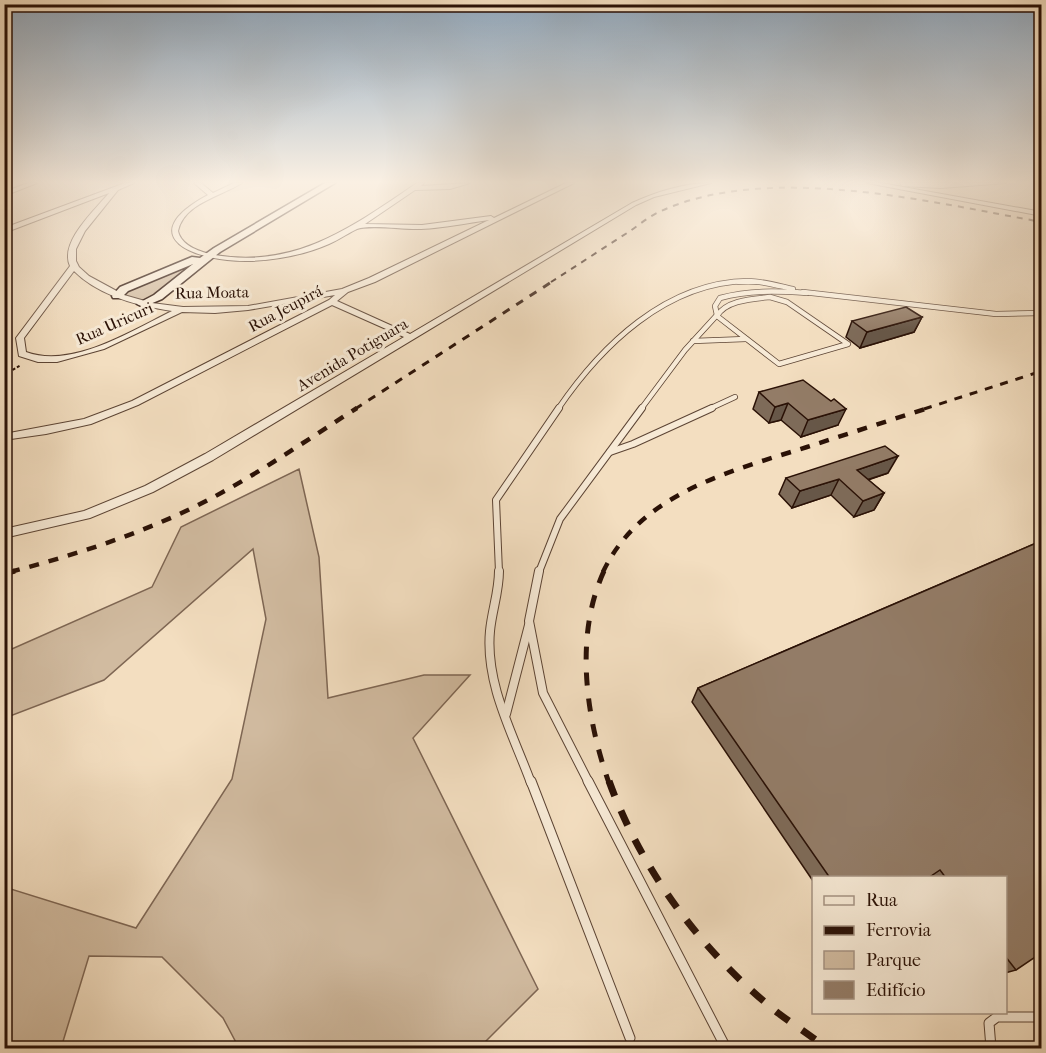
<svg xmlns="http://www.w3.org/2000/svg" width="1046" height="1053" viewBox="0 0 1046 1053" font-family="'IM FELL French Canon',serif">
  <rect width="100%" height="100%" fill="#f3dec0"/>
  <filter id="stains"><feTurbulence type="fractalNoise" baseFrequency=".00333" numOctaves="4"/><feColorMatrix values="0 0 0 0 .2 0 0 0 0 .09 0 0 0 0 .02 0 0 0 .5 -.17"/></filter>
  <radialGradient id="worn" r=".72"><stop offset=".6" stop-color="#630" stop-opacity="0"/><stop offset="1" stop-color="#630" stop-opacity=".3"/></radialGradient>
  <!-- green -->
  <g fill="#d1bba0" stroke="#7e6653" stroke-width="1.5">
    <path d="M204,258L157,296L143,303L119,296L127,289Z"/>
    <path d="M299,469L319,557L328,698L424,675H470L413,738L538,989L479,1048H239L223,1018L162,957L89,956L61,1048H5V896L11,889L136,928L232,779L266,619L253,549L104,680L5,718V652L152,587L181,527Z"/>
  </g>
  <g fill="none" stroke-linecap="round" stroke-linejoin="round">
    <defs>
      <path id="lane-far4" d="M738,282H756"/>
      <g id="lane-far3">
        <path d="M803,292L996,314L1042,313"/>
        <path d="M770,297L787,302L848,344L779,364L717,316C726,300 753,299 770,297Z"/>
        <path d="M717,315L715,306L720,298C749,290 777,291 807,293"/>
        <path d="M693,341L746,339"/>
        <path d="M558,409C601,346 666,282 748,281C762,281 779,286 793,289"/>
        <path d="M641,409L685,350L717,315"/>
        <path d="M709,409L735,397"/>
      </g>
      <g id="lane-far2">
        <path d="M610,452L633,444L712,408"/>
        <path d="M499,572L496,500L559,408"/>
        <path d="M539,572L560,519L642,408"/>
      </g>
      <g id="lane-far1">
        <path d="M499,571C499,592 492,610 490,631C485,684 513,734 531,783"/>
        <path d="M539,571L529,621L543,693L589,783"/>
        <path d="M506,714L529,625"/>
      </g>
      <g id="lane">
        <path d="M531,781L630,1038"/>
        <path d="M588,781L726,1048"/>
        <path d="M991,1048L989,1023L997,1017H1042"/>
      </g>
      <g id="street">
        <path d="M28,183H37L4,196V192Z"/>
        <path d="M125,183H134L118,190L85,231L76,249V261L79,267L89,276L124,295L152,303L183,307L248,306L342,289L369,278L489,220C467,223 444,228 421,229C406,230 370,224 357,229C348,233 339,240 329,244C304,255 276,260 249,261C196,262 130,237 208,195L194,183H201L213,193L234,183H242C222,196 184,203 178,231C181,245 198,251 210,254C294,271 352,227 417,183H424L421,186L470,183L450,189L415,190L365,224L422,225L491,216L494,218L566,183H574L375,282L348,292L337,301L410,334L632,203C656,192 684,183 711,183L654,197L636,205L213,460L153,492L90,518L4,538V529L84,511L145,486L205,454L404,337L332,305L138,405L91,424L46,434L4,440V434L84,419L132,401L329,300L335,295L248,310L215,313L182,312L104,349L57,362H38L19,356L16,338L70,266C59,242 95,210 109,193L4,233V228ZM74,271C99,296 138,306 172,311C131,331 72,369 26,352L24,338Z"/>
        <path d="M867,183H881L1042,212V216Z"/>
        <path d="M900,183H1006L941,188L902,186Z"/>
      </g>
      <path id="secondary" d="M325,183H335L220,252L162,299L143,307L137,304L154,295L193,264L128,291L121,298H113L112,296L120,287L192,257L200,258L214,248Z"/>
    </defs>
    <!-- lane-far4 casing -->
    <use href="#lane-far4" stroke="#5c4434" stroke-width="5"/>
    <!-- lane-far3 casing -->
    <use href="#lane-far3" stroke="#5c4434" stroke-width="6"/>
    <!-- lane-far2 casing -->
    <use href="#lane-far2" stroke="#5c4434" stroke-width="8"/>
    <!-- lane-far1 casing -->
    <use href="#lane-far1" stroke="#5c4434" stroke-width="10"/>
    <!-- lane casing -->
    <use href="#lane" stroke="#5c4434" stroke-width="11"/>
    <!-- street casing -->
    <use href="#street" stroke="#5c4434" stroke-width="2"/>
    <!-- secondary casing -->
    <use href="#secondary" stroke="#2a1106" stroke-width="3"/>
    <!-- path -->
    <path stroke="#2a1106" stroke-width="2" stroke-dasharray="3 2" stroke-linecap="butt" d="M4,375L21,365"/>
    <!-- lane-far4 -->
    <use href="#lane-far4" stroke="#f7ead6" stroke-width="4"/>
    <!-- lane-far3 -->
    <use href="#lane-far3" stroke="#f7ead6" stroke-width="4.5"/>
    <!-- lane-far2 -->
    <use href="#lane-far2" stroke="#f7ead6" stroke-width="6"/>
    <!-- lane-far1 -->
    <use href="#lane-far1" stroke="#f7ead6" stroke-width="8"/>
    <!-- lane -->
    <use href="#lane" stroke="#f7ead6" stroke-width="9"/>
    <!-- street -->
    <use href="#street" fill="#f7ead6" fill-rule="evenodd"/>
    <!-- secondary -->
    <use href="#secondary" fill="#f7ead6" fill-rule="evenodd"/>
    <!-- rail-far4 -->
    <path stroke="#2a1106" stroke-width="2" stroke-dasharray="6 6" stroke-linecap="butt" d="M551,282C576,266 602,249 627,233C638,226 649,216 661,211C770,162 929,202 1042,222"/>
    <!-- rail-far3 -->
    <g stroke="#2a1106" stroke-width="3" stroke-dasharray="8 8" stroke-linecap="butt">
      <path d="M355,409L553,281"/>
      <path d="M924,409L1042,371"/>
    </g>
    <!-- rail-far2 -->
    <g stroke="#2a1106" stroke-width="4.5" stroke-dasharray="10 10" stroke-linecap="butt">
      <path d="M10,572C71,556 131,537 188,510C247,482 302,443 357,408"/>
      <path d="M603,572C640,493 731,471 807,447C847,434 888,421 928,408"/>
    </g>
    <!-- rail-far1 -->
    <g stroke="#2a1106" stroke-width="5" stroke-dasharray="13 13" stroke-linecap="butt">
      <path d="M604,571C574,636 586,718 609,783"/>
      <path d="M4,574L15,571"/>
    </g>
    <!-- rail -->
    <path stroke="#2a1106" stroke-width="7" stroke-dasharray="16 16" stroke-linecap="butt" d="M609,781C642,872 703,953 778,1013C794,1025 811,1036 827,1048"/>
  </g>
  <!-- wall -->
  <g fill="#7e6b59" stroke="#2a1106" stroke-width="1.5">
    <path d="M922,317L914,332L860,348L846,337L852,321Z"/>
    <path d="M759,392L831,401L838,425L801,437L781,420L769,423L753,409Z"/>
    <path d="M888,473L868,480L884,493L874,510L854,517L831,495L792,508L779,494L786,478Z"/>
    <path d="M1041,541L1016,970L1005,973V878H813V881L692,702L698,688Z"/>
  </g>
  <!-- shaded-wall -->
  <g fill="#675748" stroke="#2a1106" stroke-width="1.5">
    <path d="M922,317L914,332L860,348L867,332Z"/>
    <path d="M788,403L781,420L769,423L775,407Z"/>
    <path d="M846,409L838,425L801,437L808,420Z"/>
    <path d="M898,456L888,473L848,486L857,470Z"/>
    <path d="M839,479L831,495L792,508L800,491Z"/>
    <path d="M884,493L874,510L854,517L863,501Z"/>
  </g>
  <!-- building -->
  <g fill="#937c67" stroke="#2a1106" stroke-width="1.5">
    <path d="M906,307L922,317L867,332L852,321Z"/>
    <path d="M803,380L831,401L834,399L846,409L808,420L788,403L775,407L759,392Z"/>
    <path d="M885,446L898,456L857,470L884,493L863,501L839,479L800,491L786,478Z"/>
    <path d="M1041,541V953L1016,970L1005,956V878H946L940,870L928,878H830L698,688Z"/>
  </g>
  <!-- sky -->
  <linearGradient id="sky" x2="0" y2="1"><stop stop-color="#91a9bf"/><stop offset="0.55" stop-color="#faf0e3"/><stop offset="1" stop-color="#faf0e3" stop-opacity="0"/></linearGradient>
  <rect width="1046" height="331" fill="url(#sky)"/>
  <g text-anchor="middle" stroke-width="6" stroke-linejoin="round" paint-order="stroke">
    <!-- far-street labels -->
    <g font-size="16" fill="#2a1106" stroke="#f7ead6">
      <text transform="translate(212 292) rotate(-1)" y="6">Rua Moata</text>
      <text transform="translate(285 308) rotate(-28)" y="6">Rua Jeupirá</text>
      <text transform="translate(114 323) rotate(-24)" y="6">Rua Uricuri</text>
      <text transform="translate(352 354) rotate(-31)" y="6">Avenida Potiguara</text>
    </g>
  </g>
  <!-- margin -->
  <rect width="1046" height="1053" fill="none" stroke="#f3dec0" stroke-width="24"/>
  <rect x="6" y="6" width="1034" height="1041" fill="none" stroke="#2a1106" stroke-width="3"/>
  <rect x="12" y="12" width="1022" height="1029" fill="none" stroke="#2a1106" stroke-width="1.5"/>
  <!-- legend -->
  <rect x="812" y="876" width="195" height="138" fill="#f7ead6" stroke="#a59383" stroke-width="1.5"/>
  <rect x="824" y="896" width="30" height="9" fill="#f7ead6" stroke="#a59383" stroke-width="1.5"/>
  <text x="866" y="906" font-size="18" fill="#2a1106">Rua</text>
  <rect x="824" y="926" width="30" height="9" fill="#2a1106" stroke="#a59383" stroke-width="1.5"/>
  <text x="866" y="936" font-size="18" fill="#2a1106">Ferrovia</text>
  <rect x="824" y="951" width="30" height="18" fill="#d1bba0" stroke="#a59383" stroke-width="1.5"/>
  <text x="866" y="966" font-size="18" fill="#2a1106">Parque</text>
  <rect x="824" y="981" width="30" height="18" fill="#937c67" stroke="#a59383" stroke-width="1.5"/>
  <text x="866" y="996" font-size="18" fill="#2a1106">Edifício</text>
  <rect width="100%" height="100%" filter="url(#stains)"/>
  <rect width="100%" height="100%" fill="url(#worn)"/>
</svg>
